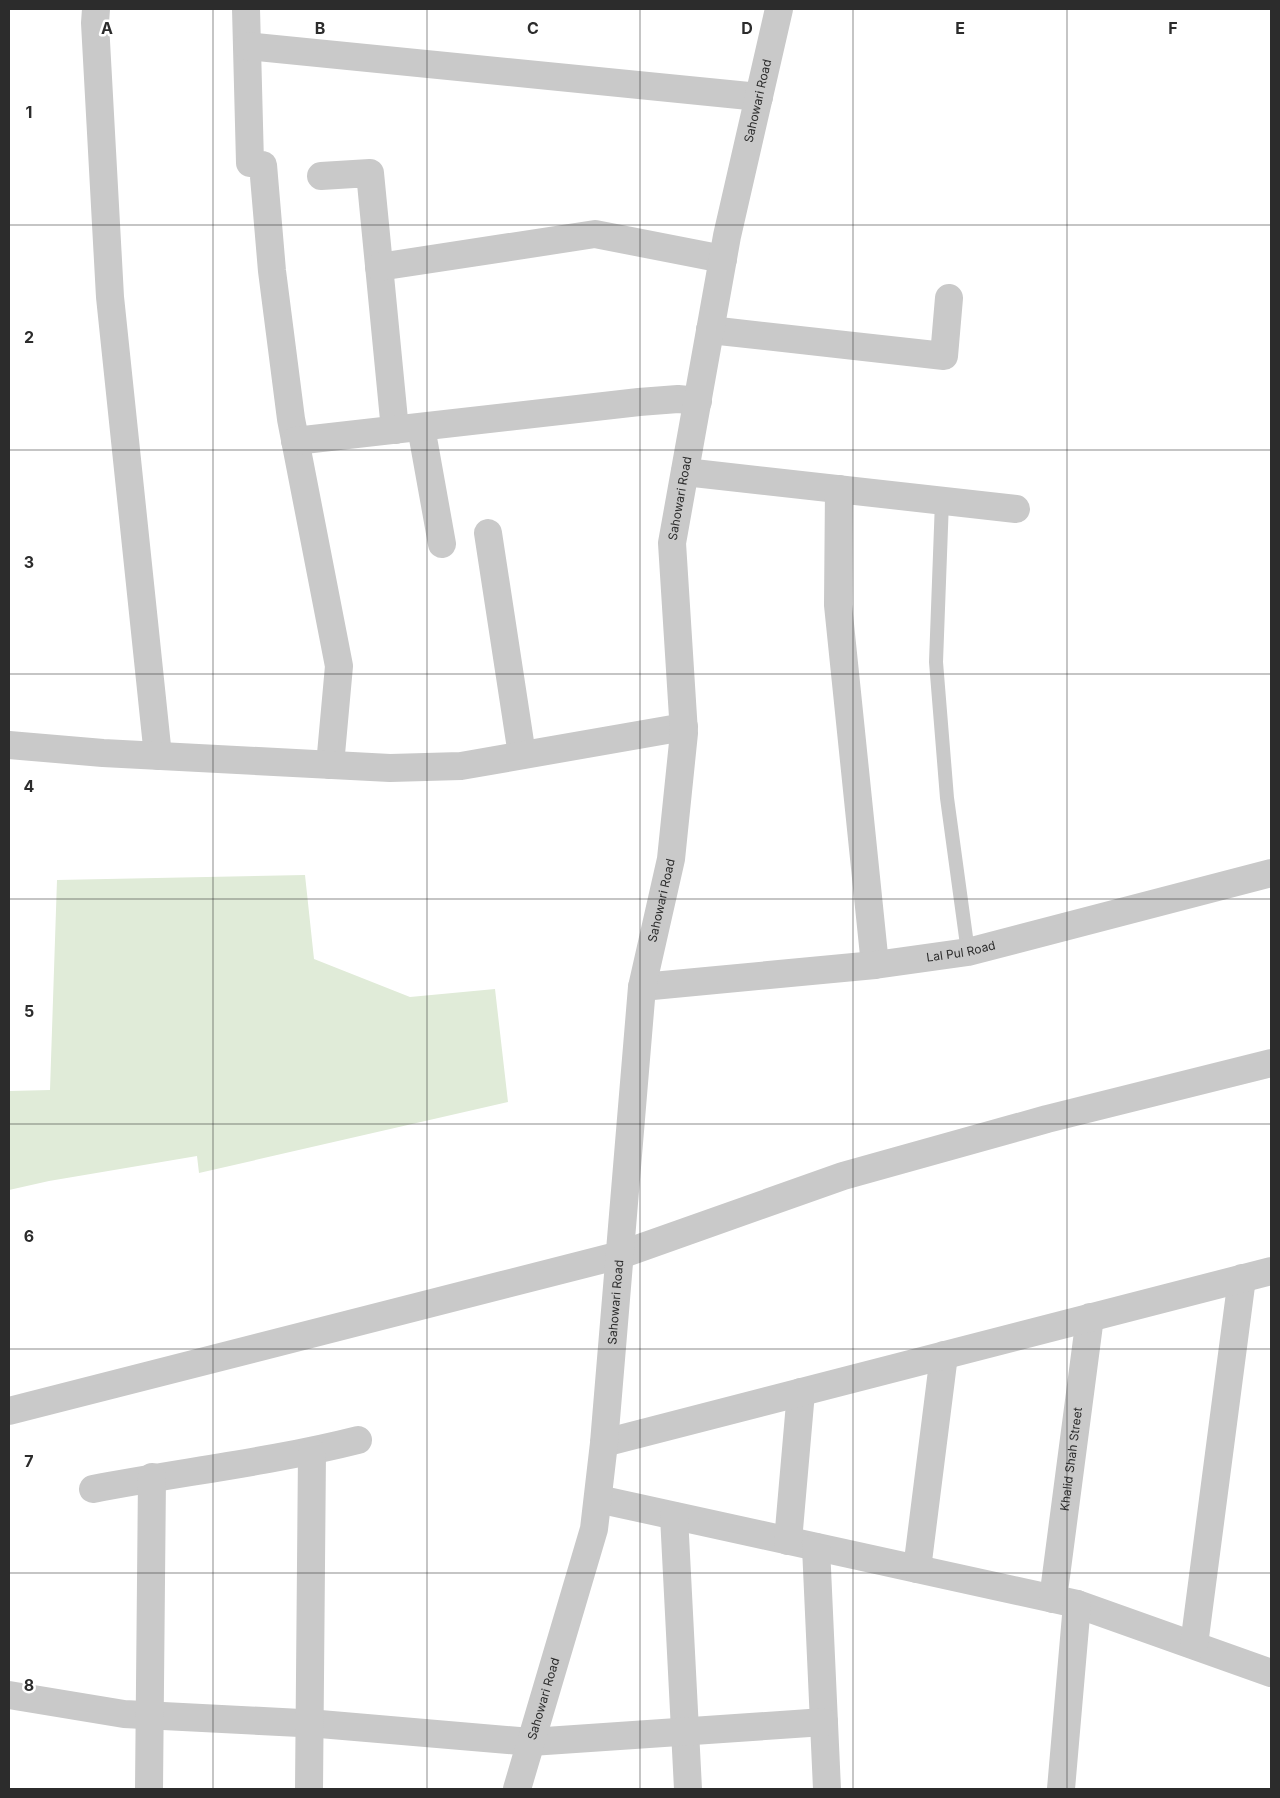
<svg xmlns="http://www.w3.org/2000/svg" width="1280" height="1798" viewBox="0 0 1280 1798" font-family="Inter,sans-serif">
  <rect width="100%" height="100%" fill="#fff"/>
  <!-- green -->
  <path fill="#e0ebd8" d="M305,875L314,959L410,997L495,989L508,1102L199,1173L197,1156L49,1181L9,1190V1091L50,1090L57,880Z"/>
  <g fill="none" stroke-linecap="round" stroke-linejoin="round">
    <!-- service -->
    <path stroke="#c9c9c9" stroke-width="14" d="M942,501L936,662L947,798L968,952"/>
    <!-- minor -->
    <g stroke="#c9c9c9" stroke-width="28">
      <path d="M96,9L95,23L110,297L158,756"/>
      <path d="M246,9L250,163L263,165L272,271L291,419L339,666L330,765"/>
      <path d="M247,46L759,97"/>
      <path d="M321,176L370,173L395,430"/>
      <path d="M379,267L595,234L723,259"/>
      <path d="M710,330L944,356L949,298"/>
      <path d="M421,427L442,544"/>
      <path d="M295,441L639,402L678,399L698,401"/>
      <path d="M685,472L1016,509"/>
      <path d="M839,489L838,605L875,965"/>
      <path d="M488,533L522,755"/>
      <path d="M9,745L103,753L390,768L461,766L684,727"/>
      <path id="s1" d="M642,987L875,965L968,952L1271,873"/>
      <path d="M9,1411L620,1255L843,1176L1047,1119L1271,1063"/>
      <path d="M93,1489C181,1472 271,1462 358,1440"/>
      <path d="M598,1499L1077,1604L1271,1673"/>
      <path d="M674,1516L688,1789"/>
      <path d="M788,1541L801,1392"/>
      <path d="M816,1547L827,1789"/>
      <path d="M917,1569L944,1355"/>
      <path id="s2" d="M1053,1599L1090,1317"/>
      <path d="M1194,1645L1242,1278"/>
      <path d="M9,1695L124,1714L320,1724L531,1742L824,1722"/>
      <path d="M149,1789L152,1477"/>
      <path d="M309,1789L312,1452"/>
      <path d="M1061,1789L1077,1604"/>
    </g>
    <!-- tertiary -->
    <g stroke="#c9c9c9" stroke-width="28">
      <path d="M604,1443L1271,1271"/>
      <path id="s3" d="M517,1789L594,1529L604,1443L642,987L671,859L684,733L672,543L727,236L779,9"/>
    </g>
  </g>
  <!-- grid -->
  <path fill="none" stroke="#2c2c2c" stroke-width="1" stroke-opacity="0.55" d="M213,9V1789M427,9V1789M640,9V1789M853,9V1789M1067,9V1789M9,225H1271M9,450H1271M9,674H1271M9,899H1271M9,1124H1271M9,1349H1271M9,1573H1271"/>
  <g text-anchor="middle" stroke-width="5" stroke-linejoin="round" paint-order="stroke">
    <!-- street labels -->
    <g font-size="12" fill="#2c2c2c" stroke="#fff">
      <text dy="4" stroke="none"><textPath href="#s3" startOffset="1714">Sahowari Road</textPath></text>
      <text dy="4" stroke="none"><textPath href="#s3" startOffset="1309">Sahowari Road</textPath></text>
      <text dy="4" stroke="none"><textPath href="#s3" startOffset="904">Sahowari Road</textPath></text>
      <text dy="4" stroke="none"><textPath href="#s1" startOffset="321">Lal Pul Road</textPath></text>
      <text dy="4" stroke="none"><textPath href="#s3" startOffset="499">Sahowari Road</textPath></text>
      <text dy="4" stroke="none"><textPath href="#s2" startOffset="141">Khalid Shah Street</textPath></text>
      <text dy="4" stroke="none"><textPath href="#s3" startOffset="94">Sahowari Road</textPath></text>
    </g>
  </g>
  <g font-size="16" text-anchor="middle" font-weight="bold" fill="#2c2c2c" stroke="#fff" stroke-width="5" stroke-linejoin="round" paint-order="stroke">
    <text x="107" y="34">A</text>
    <text x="320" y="34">B</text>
    <text x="533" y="34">C</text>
    <text x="747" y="34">D</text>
    <text x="960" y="34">E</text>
    <text x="1173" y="34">F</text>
    <text x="29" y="118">1</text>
    <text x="29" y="343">2</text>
    <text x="29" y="568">3</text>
    <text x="29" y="792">4</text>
    <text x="29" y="1017">5</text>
    <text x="29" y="1242">6</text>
    <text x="29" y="1467">7</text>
    <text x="29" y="1691">8</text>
  </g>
  <!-- border -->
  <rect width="1280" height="1798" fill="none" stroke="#2c2c2c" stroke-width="20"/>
</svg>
